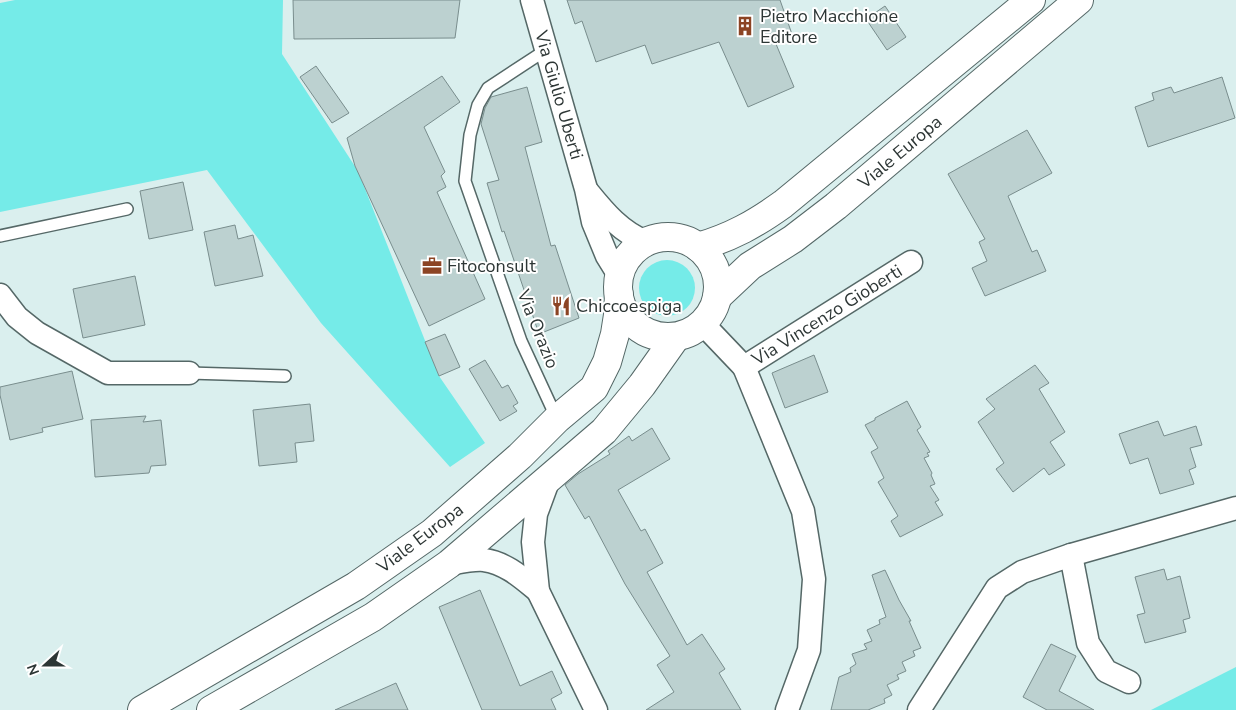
<svg xmlns="http://www.w3.org/2000/svg" width="1236" height="710" viewBox="0 0 1236 710" font-family="'Nunito Sans',sans-serif">
  <rect width="100%" height="100%" fill="#daefee"/>
  <!-- green -->
  <g fill="#75ebe8">
    <path d="M15,0H283L282,54L358,171L439,376L485,443L450,467L321,323L207,170L0,212V3Z"/>
    <circle cx="667" cy="288" r="28"/>
    <path d="M1236,667V710H1151Z"/>
  </g>
  <!-- building -->
  <g fill="#bcd1d0" stroke="#798d8d">
    <path d="M293,0H460L455,38L294,39Z"/>
    <path d="M567,0H780L793,37L776,44L794,87L748,107L719,42L652,64L645,45L596,62L582,21L575,24Z"/>
    <path d="M885,6L906,37L887,50L866,19Z"/>
    <path d="M316,66L349,113L332,123L300,77Z"/>
    <path d="M442,76L460,102L424,127L445,172L441,176L446,187L437,192L485,299L429,326L355,166L347,138Z"/>
    <path d="M1222,77L1235,118L1148,147L1135,107L1154,100L1152,93L1171,87L1174,93Z"/>
    <path d="M527,87L542,142L525,147L551,246L555,245L579,318L539,334L504,231L502,232L487,183L499,180L481,124L485,108L491,97Z"/>
    <path d="M1027,130L1052,173L1008,196L1032,252L1037,250L1046,271L985,296L972,268L987,261L979,242L985,239L948,174Z"/>
    <path d="M183,182L193,230L149,239L140,191Z"/>
    <path d="M235,225L238,239L253,235L263,276L215,286L204,232Z"/>
    <path d="M135,276L145,325L83,338L73,289Z"/>
    <path d="M445,334L460,367L439,376L425,342Z"/>
    <path d="M814,355L828,392L785,408L772,373Z"/>
    <path d="M485,360L502,388L508,385L518,403L513,406L517,411L500,421L469,369Z"/>
    <path d="M1035,365L1049,383L1039,389L1065,432L1050,442L1065,465L1049,475L1044,468L1013,492L996,469L1004,463L978,422L995,409L986,399Z"/>
    <path d="M72,371L83,419L42,428L43,432L10,440L0,395V387Z"/>
    <path d="M907,401L921,427L917,430L930,452L927,453L929,456L924,458L932,473L931,475L935,484L930,486L939,500L935,502L943,515L900,537L891,521L898,516L878,482L884,478L871,452L878,448L865,425L875,420V418Z"/>
    <path d="M310,404L314,441L295,443L297,462L259,466L253,410Z"/>
    <path d="M146,416L143,422L161,420L166,465L151,466L149,473L95,477L91,420Z"/>
    <path d="M1158,421L1164,436L1196,426L1202,445L1190,448L1196,467L1189,470L1194,484L1160,494L1148,458L1130,464L1119,434Z"/>
    <path d="M652,428L670,459L618,490L641,531L645,529L663,563L647,572L687,645L702,634L725,669L719,673L741,710H646L674,692L657,665L670,656L625,584L589,516L585,519L565,485L578,474L610,454L608,451L629,436L632,441Z"/>
    <path d="M1164,569L1167,580L1180,576L1190,618L1183,620L1186,632L1145,643L1137,615L1145,613L1135,577Z"/>
    <path d="M885,570L899,600L911,621H909L921,648L913,651L915,656L902,662L906,671L897,675L899,679L887,685L892,695L884,699L885,703L868,710H831L839,677L851,672L850,668L856,664L852,654L867,649L864,644L872,641L867,630L880,624L879,620L886,617L872,575Z"/>
    <path d="M480,590L520,686L552,671L562,693L551,699L556,710H482L439,607Z"/>
    <path d="M1051,644L1076,656L1059,691L1094,710H1047L1023,697Z"/>
    <path d="M396,683L408,710H335Z"/>
  </g>
  <g fill="none" stroke-linecap="round" stroke-linejoin="round">
    <defs>
      <g id="lane">
        <path d="M546,50L488,88L478,105L470,135L465,181L521,341L557,419"/>
        <path d="M0,236L127,209"/>
        <path d="M189,373L285,376"/>
      </g>
      <g id="street">
        <path d="M532,0L586,189L593,222L607,256L620,277"/>
        <path d="M588,192C605,213 621,232 646,242"/>
        <path d="M0,295L17,317L37,333L108,373H189"/>
        <path d="M703,324L744,367L911,262"/>
        <path d="M744,367L803,511L814,579L809,650L787,710"/>
        <path d="M550,476L536,514L533,542L538,591L596,710"/>
        <path d="M1071,555L1088,643L1106,671L1129,682"/>
        <path d="M449,564C460,562 473,559 484,560C506,563 522,578 538,591"/>
        <path d="M919,710L997,588L1022,572L1071,555L1236,508"/>
      </g>
      <g id="secondary">
        <circle cx="668" cy="287" r="50"/>
        <path d="M698,247C732,237 755,224 783,204L1031,0"/>
        <path d="M717,297L750,266L793,239L836,206L1079,0"/>
        <path d="M142,710L356,586L432,533L520,456L557,419L594,388L607,362L615,334L618,315L619,295"/>
        <path d="M211,710L373,617L449,564L604,431L642,385L676,337"/>
      </g>
    </defs>
    <!-- lane casing -->
    <use href="#lane" stroke="#556867" stroke-width="14"/>
    <!-- street casing -->
    <use href="#street" stroke="#556867" stroke-width="25"/>
    <!-- secondary casing -->
    <use href="#secondary" stroke="#556867" stroke-width="30"/>
    <!-- lane -->
    <use href="#lane" stroke="#fff" stroke-width="11"/>
    <!-- street -->
    <use href="#street" stroke="#fff" stroke-width="22"/>
    <!-- secondary -->
    <use href="#secondary" stroke="#fff" stroke-width="28"/>
  </g>
  <!-- icons -->
  <defs>
    <symbol id="building-bare" viewBox="-9 -9 18 18"><path d="M-4-6H4V6H1V3H-1V6H-4ZM-2.5-4.3h1.7v1.8h-1.7ZM.8-4.3h1.7v1.8H.8ZM-2.5-1h1.7V.8h-1.7ZM.8-1h1.7V.8H.8Z" fill="#8c4424" stroke="#fff" stroke-width="2.5" paint-order="stroke"/></symbol>
    <symbol id="office-bare" viewBox="-9 -9 18 18"><path d="M-6-3h4V-5.5h4V-3h4V5H-6ZM-1-4.5V-3h2v-1.5ZM-6 0V1H6V0Z" fill="#8c4424" stroke="#fff" stroke-width="2.5" paint-order="stroke"/></symbol>
    <symbol id="restaurant-bare" viewBox="-9 -9 18 18"><path d="M-5-6h1v4h1v-4h1v4h1v-4h1v5L-1.5 .5V6h-2V.5L-5-1ZM5-6V6H3V1.5H1.5Q1.5-4 5-6Z" fill="#8c4424" stroke="#fff" stroke-width="2.5" paint-order="stroke"/></symbol>
  </defs>
  <g fill-rule="evenodd">
    <use href="#building-bare" x="731" y="12" width="28" height="28"/>
    <use href="#office-bare" x="418" y="252" width="28" height="28"/>
    <use href="#restaurant-bare" x="547" y="292" width="28" height="28"/>
  </g>
  <g text-anchor="middle" stroke-width="4" stroke-linejoin="round" paint-order="stroke">
    <!-- poi labels -->
    <g font-size="18" fill="#2d3635" stroke="#fff" text-anchor="start">
      <text x="760" y="22">Pietro Macchione<tspan x="760" dy="21">Editore</tspan></text>
      <text x="447" y="272">Fitoconsult</text>
      <text x="576" y="312">Chiccoespiga</text>
    </g>
    <!-- street labels -->
    <g font-size="18" fill="#2d3635" stroke="#fff">
      <text transform="translate(559 95) rotate(74)" y="6">Via Giulio Uberti</text>
      <text transform="translate(900 152) rotate(-40)" y="6">Viale Europa</text>
      <text transform="translate(827 315) rotate(-32)" y="6">Via Vincenzo Gioberti</text>
      <text transform="translate(538 329) rotate(68)" y="6">Via Orazio</text>
      <text transform="translate(420 538) rotate(-37)" y="6">Viale Europa</text>
    </g>
  </g>
  <!-- north arrow -->
  <g transform="translate(45 665) rotate(249)" stroke="#ffffff" stroke-width="4" paint-order="stroke">
  <path d="M0-4L9 19L0 12L-9 19Z" fill="#2d3635"/>
  <text y="-8" font-size="14" font-weight="bold" text-anchor="middle" fill="#2d3635">N</text>
  </g>
</svg>
